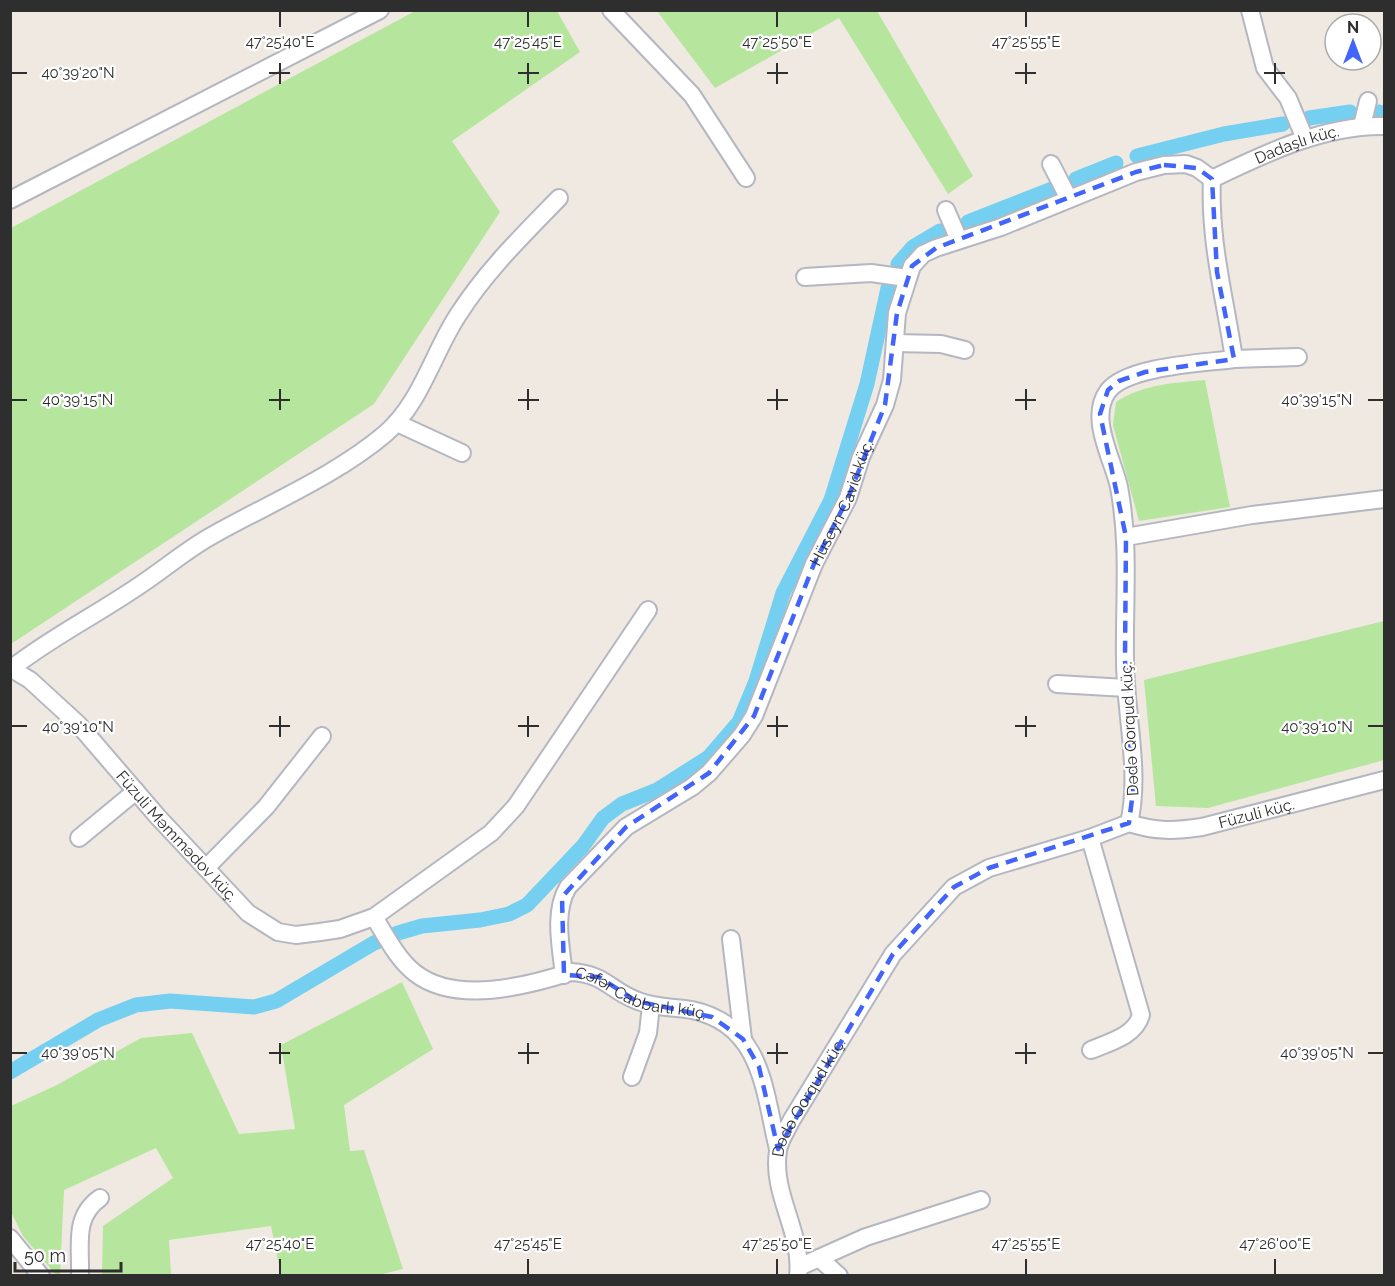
<svg xmlns="http://www.w3.org/2000/svg" width="1395" height="1286" viewBox="0 0 1395 1286" font-family="Raleway,sans-serif">
  <rect width="100%" height="100%" fill="#efe9e1"/>
  <!-- green -->
  <g fill="#b6e59e">
    <path d="M417,10L557,11L580,52L452,141L500,212L374,404L11,644V228Z"/>
    <path d="M657,11H877L973,176L948,194L839,18L715,88Z"/>
    <path d="M1205,380L1230,507L1139,521L1113,425L1116,402C1144,384 1173,383 1205,380Z"/>
    <path d="M1384,621V760L1208,808L1156,806L1144,680Z"/>
    <path d="M402,982L433,1049L344,1105L350,1151L364,1150L403,1269L375,1276L281,1275L271,1226L169,1240L171,1275H102L103,1226L173,1178L156,1148L64,1190L60,1275H56L23,1236L11,1212V1106L55,1086L141,1038L192,1033L239,1134L295,1129L281,1045Z"/>
  </g>
  <g fill="none" stroke-linecap="round" stroke-linejoin="round">
    <!-- canal -->
    <g stroke="#75cff0" stroke-width="15">
      <path d="M1379,112L1384,113"/>
      <path d="M1309,118L1350,112"/>
      <path d="M1137,156L1224,134L1283,124"/>
      <path d="M1076,179L1116,163"/>
      <path d="M968,222L1052,189"/>
      <path d="M898,264L913,247L940,231"/>
      <path d="M10,1072L98,1020L136,1005L170,1001L254,1007L276,1001L374,943L398,933L422,926L480,920L509,914L527,905L583,846L603,818L622,804L657,790L709,757L739,722L756,681L783,593L831,500L867,384L888,288"/>
    </g>
    <defs>
      <g id="street">
        <path d="M611,10L692,95L746,178"/>
        <path d="M1250,10L1265,68L1288,98L1305,139"/>
        <path d="M1362,126L1368,101"/>
        <path d="M1051,164L1069,199"/>
        <path id="s1" d="M1212,179C1266,153 1324,125 1384,126"/>
        <path d="M10,200L380,10"/>
        <path d="M946,210L959,240"/>
        <path d="M805,277L871,273L907,278"/>
        <path d="M895,343L941,344L965,350"/>
        <path d="M1234,359L1298,357"/>
        <path d="M397,423L462,453"/>
        <path d="M1126,537L1252,515L1384,499"/>
        <path id="s2" d="M10,668L30,680L78,724L158,817L248,913L278,932L296,935L320,932L340,929L374,917L491,833L516,806L648,610"/>
        <path d="M12,668C57,633 108,609 153,576C173,562 191,547 213,535C270,503 335,476 385,434C421,403 433,353 458,315C486,271 523,235 559,198"/>
        <path d="M1057,684L1126,688"/>
        <path id="s3" d="M1129,823C1156,832 1175,831 1202,827L1384,780"/>
        <path d="M79,838L136,791"/>
        <path d="M1090,838L1141,1015C1135,1036 1110,1042 1091,1050"/>
        <path d="M206,868L266,807L322,736"/>
        <path id="s4" d="M374,917C386,936 397,959 415,973C456,1005 527,986 571,972C606,974 610,991 638,1001C655,1008 674,1007 692,1010C763,1025 764,1092 778,1149"/>
        <path d="M731,939L743,1039"/>
        <path id="s5" d="M564,975C561,947 553,912 568,887L626,827L692,787L709,773L742,735L754,716L814,564L848,498L861,457L885,405L892,380L897,313L912,266L923,254L936,248L1001,227L1136,172L1164,165L1186,164L1197,168L1212,179"/>
        <path d="M632,1077L648,1033L651,1005"/>
        <path d="M10,1238L41,1276"/>
        <path d="M819,1258L839,1276"/>
        <path d="M799,1267L866,1237L981,1200"/>
        <path d="M80,1276C81,1245 73,1217 100,1198"/>
        <path id="s6" d="M798,1276C803,1232 771,1194 778,1151C779,1141 787,1130 791,1121L893,954L954,887L989,868L1090,838L1129,823C1141,773 1125,712 1125,660C1124,601 1130,545 1119,487C1113,459 1088,418 1108,391C1127,366 1204,363 1234,359C1225,298 1209,241 1212,179"/>
      </g>
    </defs>
    <!-- street casing -->
    <use href="#street" stroke="#b4b7c1" stroke-width="20"/>
    <!-- street -->
    <use href="#street" stroke="#fff" stroke-width="16"/>
  </g>
  <!-- marked area -->
  <path fill="none" stroke="#4264fb" stroke-width="4.5" stroke-dasharray="12 8" stroke-linejoin="round" d="M1164,165L1197,168L1212,179L1217,272L1234,359L1145,372L1119,381L1108,390L1100,414L1126,537L1125,660L1133,791L1129,823L989,868L954,887L893,954L778,1149L759,1067L743,1039L712,1017L636,1001L599,977L564,975L562,897L626,827L709,773L754,716L814,564L848,498L885,405L897,313L912,266L936,248L1136,172Z"/>
  <!-- ticks -->
  <path fill="none" stroke="#2e2e2e" stroke-width="2" d="M280,12V27M528,12V27M777,12V27M1026,12V27M280,63V84M528,63V84M777,63V84M1026,63V84M1275,63V84M12,73H27M269,73H290M518,73H539M767,73H788M1015,73H1036M1264,73H1285M280,389V410M528,389V410M777,389V410M1026,389V410M12,400H27M269,400H290M518,400H539M767,400H788M1015,400H1036M1368,400H1383M280,716V737M528,716V737M777,716V737M1026,716V737M12,726H27M269,726H290M518,726H539M767,726H788M1015,726H1036M1368,726H1383M280,1043V1064M528,1043V1064M777,1043V1064M1026,1043V1064M12,1053H27M269,1053H290M518,1053H539M767,1053H788M1015,1053H1036M1368,1053H1383M280,1259V1274M528,1259V1274M777,1259V1274M1026,1259V1274M1275,1259V1274"/>
  <g text-anchor="middle" stroke-width="4.5" stroke-linejoin="round" paint-order="stroke">
    <!-- street labels -->
    <g font-size="16" fill="#2e2e2e" stroke="#fff">
      <text dy="6" stroke="none"><textPath href="#s1" startOffset="92">Dadaşlı küç.</textPath></text>
      <text dy="6" stroke="none"><textPath href="#s5" startOffset="576">Hüseyn Cavid küç.</textPath></text>
      <text transform="translate(1129 729) rotate(-93)" y="6">Dədə Qorqud küç.</text>
      <text dy="6" stroke="none"><textPath href="#s3" startOffset="130">Füzuli küç.</textPath></text>
      <text dy="6" stroke="none"><textPath href="#s2" startOffset="238">Füzuli Məmmədov küç.</textPath></text>
      <text dy="6" stroke="none"><textPath href="#s4" startOffset="306">Cəfər Cabbarlı küç.</textPath></text>
      <text dy="6" stroke="none"><textPath href="#s6" startOffset="189">Dədə Qorqud küç.</textPath></text>
    </g>
  </g>
  <g font-size="15" text-anchor="middle" fill="#2e2e2e" stroke="#fff" stroke-width="4.5" stroke-linejoin="round" paint-order="stroke">
    <text x="280" y="47">47°25'40"E</text>
    <text x="528" y="47">47°25'45"E</text>
    <text x="777" y="47">47°25'50"E</text>
    <text x="1026" y="47">47°25'55"E</text>
    <text x="78" y="78">40°39'20"N</text>
    <text x="78" y="405">40°39'15"N</text>
    <text x="1317" y="405">40°39'15"N</text>
    <text x="78" y="732">40°39'10"N</text>
    <text x="1317" y="732">40°39'10"N</text>
    <text x="78" y="1058">40°39'05"N</text>
    <text x="1317" y="1058">40°39'05"N</text>
    <text x="280" y="1249">47°25'40"E</text>
    <text x="528" y="1249">47°25'45"E</text>
    <text x="777" y="1249">47°25'50"E</text>
    <text x="1026" y="1249">47°25'55"E</text>
    <text x="1275" y="1249">47°26'00"E</text>
  </g>
  <!-- border -->
  <rect width="1395" height="1286" fill="none" stroke="#2e2e2e" stroke-width="24"/>
  <!-- north arrow -->
  <g transform="translate(1353 42)"><circle r="28" fill="#ffffff" stroke="#ababab" stroke-width="1.5"/>
  <path d="M0-4.5L10 22L0 15L-10 22Z" fill="#4264fb"/>
  <text y="-9" font-size="16" font-weight="bold" text-anchor="middle" fill="#2e2e2e">N</text>
  </g>
  <!-- scale -->
  <path d="M15 1262v9h106v-9" fill="none" stroke="#2e2e2e" stroke-width="3"/>
  <text x="24" y="1262" font-size="18" fill="#2e2e2e" stroke="#ffffff" stroke-width="4.5" paint-order="stroke">50 m</text>
</svg>
